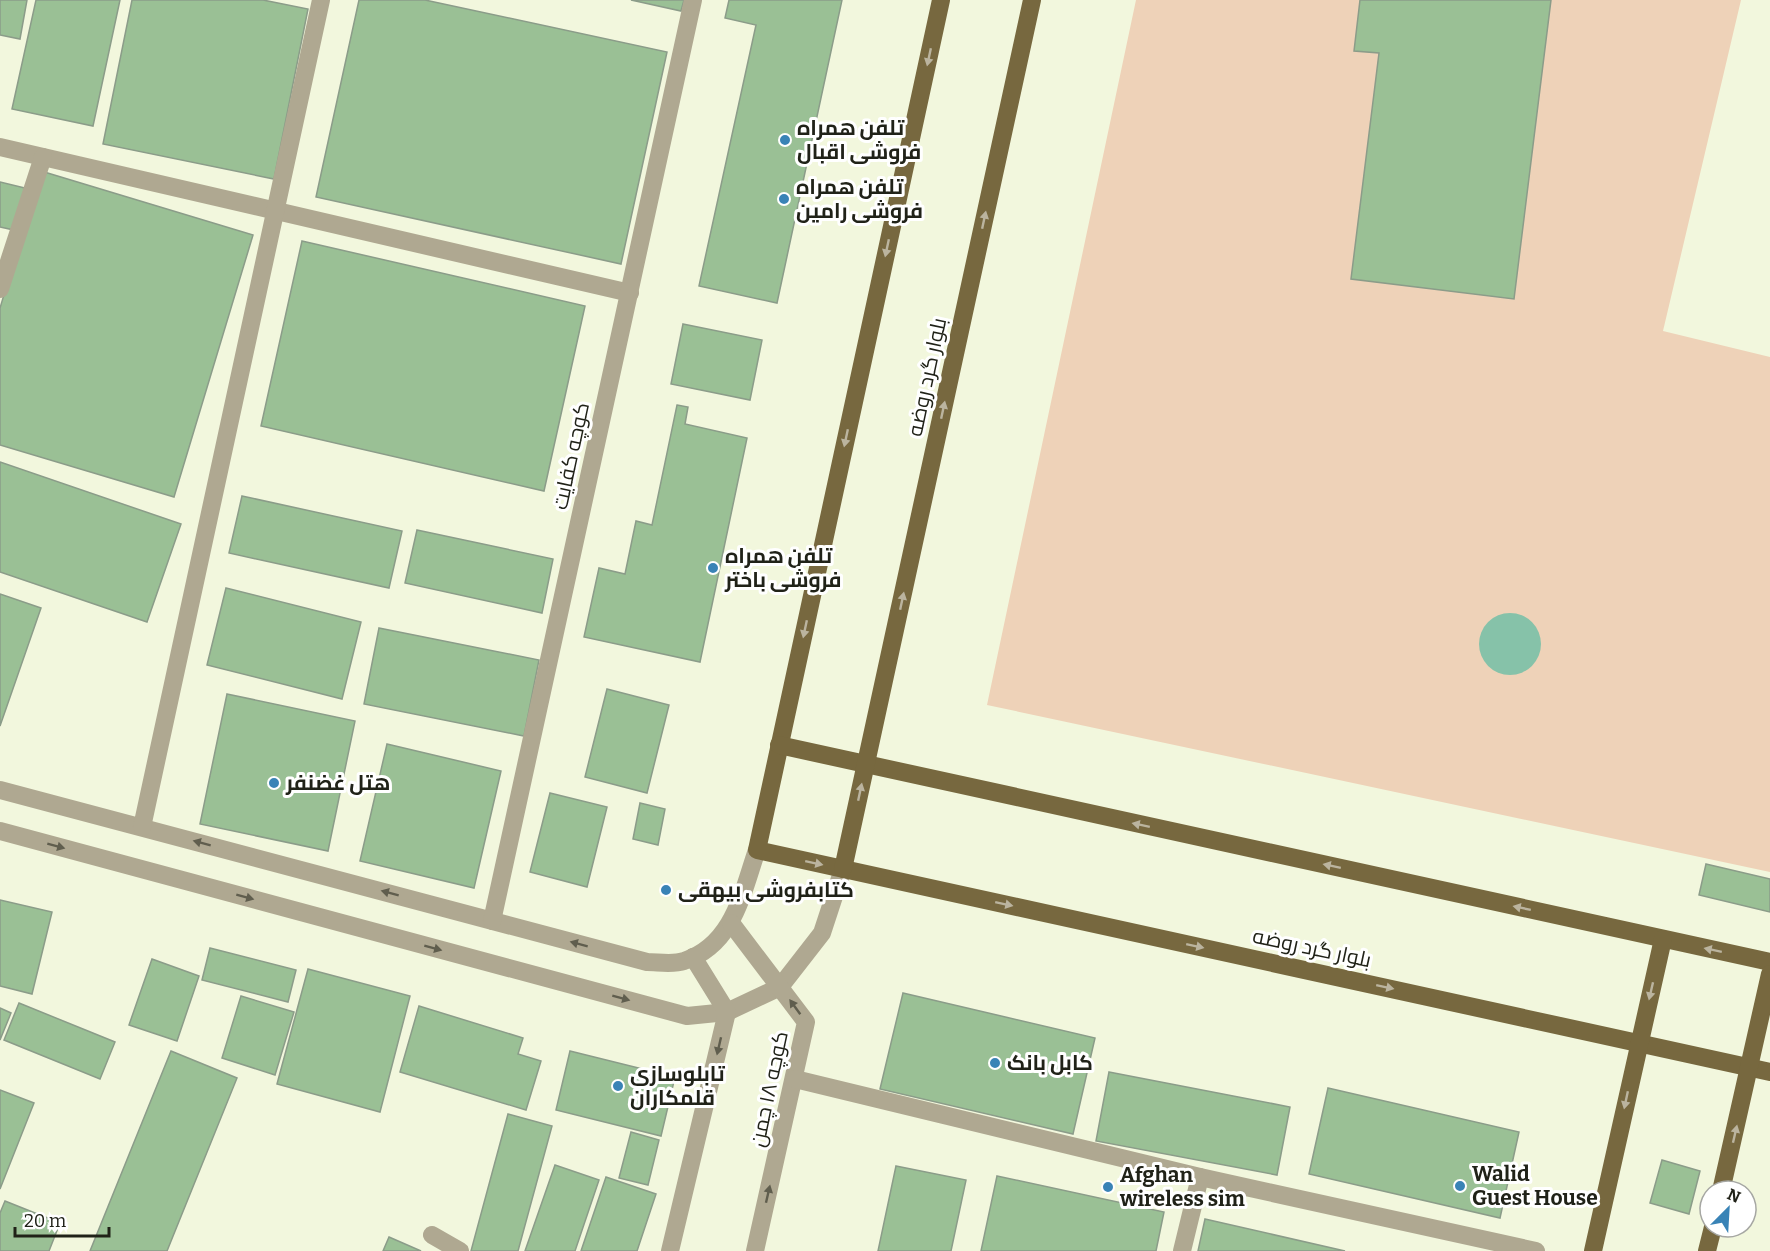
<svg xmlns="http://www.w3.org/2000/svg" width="1770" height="1251" viewBox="0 0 1770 1251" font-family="Bitter,Cairo,serif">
  <rect width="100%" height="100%" fill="#f2f7dd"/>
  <!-- green -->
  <path fill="#eed2b8" d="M1136,0H1741L1663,331L1770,357V872L987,705Z"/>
  <!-- water -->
  <circle fill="#86c2a9" cx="1510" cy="644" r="31"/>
  <!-- building -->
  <g fill="#9ac095" stroke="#8b9c89" stroke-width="1.5">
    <path d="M0,0H27L20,39L0,35Z"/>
    <path d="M36,0H120L93,126L12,109Z"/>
    <path d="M132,0H263L308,9L274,179L103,144Z"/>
    <path d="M359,0H425L667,52L621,264L316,197Z"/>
    <path d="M631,0H684L681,11Z"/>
    <path d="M729,0H842L777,303L699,286L756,25L725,18Z"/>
    <path d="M1360,0H1551L1514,299L1351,279L1379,53L1354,51Z"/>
    <path d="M41,171L253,235L174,497L0,445V308Z"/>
    <path d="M0,182L25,188L14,230L0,227Z"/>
    <path d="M302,241L585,306L544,491L261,426Z"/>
    <path d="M683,324L762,340L750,400L671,384Z"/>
    <path d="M677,405L688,407L685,424L747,438L700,662L584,637L599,568L625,574L636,521L652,525Z"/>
    <path d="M0,462L181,524L147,622L0,572Z"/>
    <path d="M242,496L402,531L389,588L229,553Z"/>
    <path d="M417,530L553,559L542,613L405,583Z"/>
    <path d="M226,588L361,622L342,699L207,665Z"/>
    <path d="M0,594L41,608L0,726Z"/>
    <path d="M379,628L539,660L524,736L364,704Z"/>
    <path d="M607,689L669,705L647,793L585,777Z"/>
    <path d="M227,694L355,721L328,851L200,824Z"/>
    <path d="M387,744L501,771L474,888L360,861Z"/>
    <path d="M550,793L607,807L587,887L530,872Z"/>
    <path d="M640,803L665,809L658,845L633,839Z"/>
    <path d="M1706,864L1770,879V912L1699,895Z"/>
    <path d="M0,900L52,912L32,994L0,986Z"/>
    <path d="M210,948L296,970L288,1002L202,980Z"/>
    <path d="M152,959L199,976L177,1041L129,1025Z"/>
    <path d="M308,969L410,996L380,1112L277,1084Z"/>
    <path d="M903,993L1095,1038L1073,1134L880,1089Z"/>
    <path d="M241,996L294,1012L275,1075L222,1058Z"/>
    <path d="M19,1003L115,1042L100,1079L4,1040Z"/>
    <path d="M419,1006L523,1038L518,1054L541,1061L526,1110L400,1072Z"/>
    <path d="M0,1008L11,1013L0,1040Z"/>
    <path d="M171,1051L237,1078L167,1251H90Z"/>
    <path d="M570,1051L675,1077L661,1136L556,1110Z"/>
    <path d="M1109,1072L1290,1107L1277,1175L1096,1141Z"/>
    <path d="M1328,1088L1519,1132L1500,1218L1309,1174Z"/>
    <path d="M0,1090L34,1103L0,1189Z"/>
    <path d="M508,1114L552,1126L518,1251H471Z"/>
    <path d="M631,1132L659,1140L648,1185L619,1178Z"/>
    <path d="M1662,1160L1700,1171L1689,1214L1650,1203Z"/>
    <path d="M555,1165L599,1180L575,1251H525Z"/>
    <path d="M896,1166L966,1180L951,1251H878Z"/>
    <path d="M997,1176L1164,1212L1156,1251H981Z"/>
    <path d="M606,1177L656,1194L637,1251H581Z"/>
    <path d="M5,1201L60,1223L49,1251H0V1213Z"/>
    <path d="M1205,1219L1345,1251H1198Z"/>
    <path d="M389,1237L421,1251H383Z"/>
  </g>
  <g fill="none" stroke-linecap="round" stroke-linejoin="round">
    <!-- minor -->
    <g stroke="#afa891" stroke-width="18">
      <path d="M0,147L630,293"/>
      <path d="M0,289L43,157"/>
      <path d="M0,790L647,962C658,962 673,965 684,961C733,945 742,894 757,850"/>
      <path d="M142,827L321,0"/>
      <path d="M0,831L687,1016L727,1012L780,987L822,933L843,869"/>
      <path d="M492,921L693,0"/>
      <path d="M731,923L806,1022L755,1251"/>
      <path d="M795,1079L1200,1177L1536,1251"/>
      <path d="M432,1235L460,1251"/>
      <path d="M670,1251L727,1012L693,957"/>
      <path d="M1182,1251L1200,1177"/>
    </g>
    <!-- major -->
    <g stroke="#77683f" stroke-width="18">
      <path d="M941,0L757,850L1770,1072"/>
      <path d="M779,745L1770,962"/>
      <path d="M843,869L1032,0"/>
      <path d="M1721,1191L1770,974"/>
      <path d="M1593,1251L1663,939"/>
      <path d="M1707,1251L1713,1227"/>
    </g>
  </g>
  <!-- one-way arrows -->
  <defs><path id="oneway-solid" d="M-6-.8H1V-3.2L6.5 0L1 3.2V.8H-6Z" transform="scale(1.5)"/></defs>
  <g fill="#bbb49f">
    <use href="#oneway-solid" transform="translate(929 57) rotate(102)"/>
    <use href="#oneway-solid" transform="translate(984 220) rotate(-78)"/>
    <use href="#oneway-solid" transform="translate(887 248) rotate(102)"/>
    <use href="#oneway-solid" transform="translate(943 410) rotate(-78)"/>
    <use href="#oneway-solid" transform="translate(846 438) rotate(102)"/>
    <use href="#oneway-solid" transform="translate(902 601) rotate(-78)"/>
    <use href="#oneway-solid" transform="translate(805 629) rotate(102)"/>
    <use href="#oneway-solid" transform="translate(860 792) rotate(-78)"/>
    <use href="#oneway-solid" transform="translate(1141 825) rotate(-168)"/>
    <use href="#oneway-solid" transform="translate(814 863) rotate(12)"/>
    <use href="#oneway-solid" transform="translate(1332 866) rotate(-168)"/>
    <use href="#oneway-solid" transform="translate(1004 904) rotate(12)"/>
    <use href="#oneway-solid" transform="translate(1522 908) rotate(-168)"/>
    <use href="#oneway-solid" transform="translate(1195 946) rotate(12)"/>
    <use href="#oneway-solid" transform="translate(1713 950) rotate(-168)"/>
    <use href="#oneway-solid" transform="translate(1385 987) rotate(12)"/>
    <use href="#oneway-solid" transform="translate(1651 991) rotate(103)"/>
    <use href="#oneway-solid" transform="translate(1626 1100) rotate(102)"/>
    <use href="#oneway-solid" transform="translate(1735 1134) rotate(-77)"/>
  </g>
  <g fill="#605e4e">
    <use href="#oneway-solid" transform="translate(202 843) rotate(-165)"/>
    <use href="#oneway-solid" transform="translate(56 846) rotate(15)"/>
    <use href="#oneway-solid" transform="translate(390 893) rotate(-165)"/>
    <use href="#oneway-solid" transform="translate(245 897) rotate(15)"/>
    <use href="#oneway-solid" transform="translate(579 944) rotate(-165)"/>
    <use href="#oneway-solid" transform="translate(433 948) rotate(15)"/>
    <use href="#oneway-solid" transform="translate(621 998) rotate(15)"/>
    <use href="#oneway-solid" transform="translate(795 1007) rotate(-126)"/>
    <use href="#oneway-solid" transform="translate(719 1046) rotate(103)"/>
    <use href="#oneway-solid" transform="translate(768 1194) rotate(-77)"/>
  </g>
  <!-- markers -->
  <g fill="#3983b6" stroke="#fff" stroke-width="2">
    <circle cx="785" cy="140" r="6"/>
    <circle cx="784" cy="199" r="6"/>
    <circle cx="713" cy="568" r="6"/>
    <circle cx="274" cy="783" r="6"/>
    <circle cx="666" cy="890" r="6"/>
    <circle cx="995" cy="1063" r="6"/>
    <circle cx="618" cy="1086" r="6"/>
    <circle cx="1460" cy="1186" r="6"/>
    <circle cx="1108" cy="1187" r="6"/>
  </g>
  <g text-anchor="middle" stroke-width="6" stroke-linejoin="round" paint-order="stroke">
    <!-- poi labels -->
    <g font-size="21" font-weight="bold" fill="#202218" stroke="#fff" text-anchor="start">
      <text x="797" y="135">تلفن همراه<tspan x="797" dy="24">فروشی اقبال</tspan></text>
      <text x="796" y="194">تلفن همراه<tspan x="796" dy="24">فروشی رامین</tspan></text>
      <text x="725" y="563">تلفن همراه<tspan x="725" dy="24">فروشی باختر</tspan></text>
      <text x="286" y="790">هتل غضنفر</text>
      <text x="678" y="897">کتابفروشی بیهقی</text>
      <text x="1007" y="1070">کابل بانک</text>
      <text x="630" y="1081">تابلوسازی<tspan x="630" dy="24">قلمکاران</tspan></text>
      <text x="1472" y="1181">Walid<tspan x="1472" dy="24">Guest House</tspan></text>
      <text x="1120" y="1182">Afghan<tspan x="1120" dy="24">wireless sim</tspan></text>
    </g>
    <!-- street labels -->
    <g font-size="21" fill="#202218" stroke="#fff">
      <text transform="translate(927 377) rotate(-78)" y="7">بلوار گرد روضه</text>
      <text transform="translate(571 456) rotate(-78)" y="7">کوچه کفایت</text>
      <text transform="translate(1312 948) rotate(12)" y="7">بلوار گرد روضه</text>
      <text transform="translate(769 1089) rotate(-78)" y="7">كوچه ١٨ چمن</text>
    </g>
  </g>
  <!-- north arrow -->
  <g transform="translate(1728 1209) rotate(24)"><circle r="28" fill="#ffffff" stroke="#a6a7a3" stroke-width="1.5"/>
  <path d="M0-4.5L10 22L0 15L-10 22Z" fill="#3983b6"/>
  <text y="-9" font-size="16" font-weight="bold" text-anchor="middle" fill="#202218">N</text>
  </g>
  <!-- scale -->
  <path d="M15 1227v9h94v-9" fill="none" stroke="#202218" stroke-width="3"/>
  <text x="24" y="1227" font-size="18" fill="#202218" stroke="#ffffff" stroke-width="4.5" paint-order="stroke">20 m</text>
</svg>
